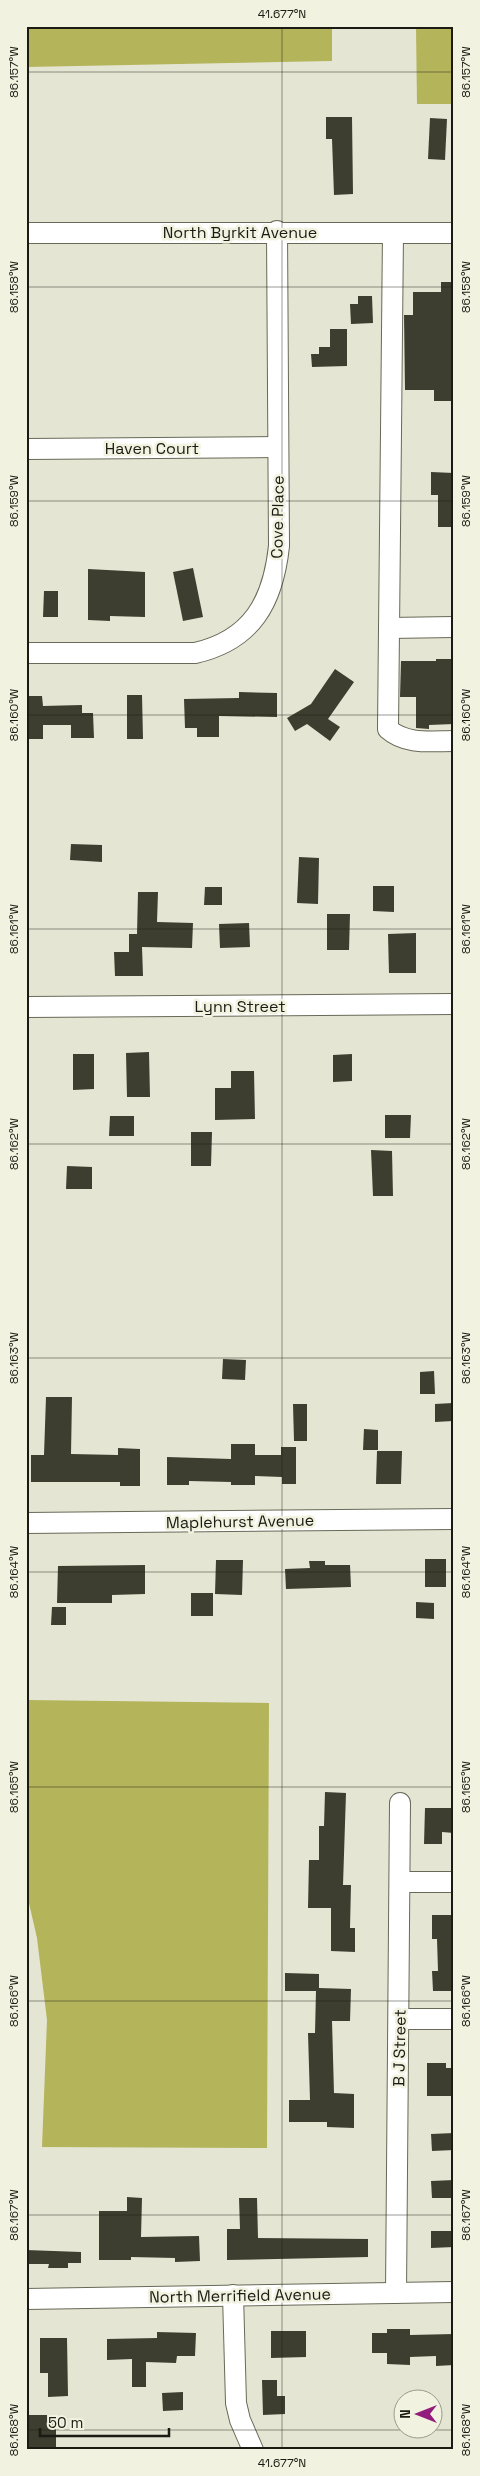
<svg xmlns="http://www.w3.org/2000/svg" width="480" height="2476" viewBox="0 0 480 2476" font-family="'Space Grotesk',sans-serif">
  <rect width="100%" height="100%" fill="#e4e5d2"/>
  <!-- forest -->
  <g fill="#b4b45b">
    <path d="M26,26H332V61L26,67Z"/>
    <path d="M416,26H454V104H417Z"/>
    <path d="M26,1700L269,1703L267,2148L42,2147L47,2020L37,1938L26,1890Z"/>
  </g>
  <!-- building -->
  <g fill="#3d3e2f">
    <path d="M326,117H352L353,194L334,195L332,139H326Z"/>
    <path d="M430,118L447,119L445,160L428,159Z"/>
    <path d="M441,282H454V401H434V390H405L404,315H413V292H441Z"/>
    <path d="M358,296H372L373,323L351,324L350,304H358Z"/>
    <path d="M330,329H347V366L312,367L311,354H319V347H330Z"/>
    <path d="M431,472L454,473V527H438V495H431Z"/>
    <path d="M193,568L203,617L183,621L173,572Z"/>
    <path d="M88,569L145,572V617L110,616V621L88,620Z"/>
    <path d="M44,591H58V617H43Z"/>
    <path d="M436,659H454V724L429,725V729L416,728V697H400L401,661H436Z"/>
    <path d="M335,669L354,682L328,719L340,727L330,741L307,724L295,731L287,718L311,704Z"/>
    <path d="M239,692L277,693V717L219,716V737H197V728H185L184,699L239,698Z"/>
    <path d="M127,695H142L143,739H127Z"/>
    <path d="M26,696H42L43,706L82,705V713H93L94,738H71V725H43V739H26Z"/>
    <path d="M71,844L102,845V862L70,860Z"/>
    <path d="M299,857L319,858L318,904L297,903Z"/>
    <path d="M373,886H394V912L373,911Z"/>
    <path d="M205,887H222V905H204Z"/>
    <path d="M138,892H158L157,922L193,923L192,948L142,947L143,976H115L114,952H129V934H137Z"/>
    <path d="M327,914H350L349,950H327Z"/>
    <path d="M249,923L250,947L220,948L219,924Z"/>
    <path d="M416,933V973H389L388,934Z"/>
    <path d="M149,1052L150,1097H127L126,1053Z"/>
    <path d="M73,1054H94V1089L73,1090Z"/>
    <path d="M352,1054V1081L333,1082V1055Z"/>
    <path d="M231,1071H254L255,1119L215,1120V1088H231Z"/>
    <path d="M385,1115H411L410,1138H385Z"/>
    <path d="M110,1116H134V1136H109Z"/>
    <path d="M191,1132H212L211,1166H191Z"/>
    <path d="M371,1150L392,1151L393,1196H373Z"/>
    <path d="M67,1166L92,1167V1189H66Z"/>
    <path d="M223,1359L246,1360L245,1380L222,1379Z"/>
    <path d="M434,1371L435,1394H420V1372Z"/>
    <path d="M46,1397H72L71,1454L118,1455V1448L140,1449V1486H120V1482H31V1455H44Z"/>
    <path d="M453,1403V1421L435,1422V1404Z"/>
    <path d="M293,1404H307V1441H294Z"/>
    <path d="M364,1429L378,1430V1450H363Z"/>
    <path d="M231,1444H255V1455H281V1447H296V1484H282V1477L255,1476V1485H231V1482L189,1481V1485H167V1457L231,1459Z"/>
    <path d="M377,1451H402L401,1484H376Z"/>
    <rect x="425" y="1559" width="21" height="28"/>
    <path d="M216,1560H243L242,1595L215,1594Z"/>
    <path d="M309,1561H325V1565H350L351,1587L286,1589L285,1569L310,1568Z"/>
    <path d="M145,1565V1594L112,1595V1603H57L58,1566Z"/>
    <rect x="191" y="1593" width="22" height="23"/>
    <path d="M416,1602L434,1603V1619L416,1618Z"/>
    <path d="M52,1607H66V1625H51Z"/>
    <path d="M325,1792L346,1793L343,1885H351L350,1928H355V1952L331,1951V1908H308L309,1860H319V1826H324Z"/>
    <path d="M425,1808H454V1833L442,1832V1844H424Z"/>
    <path d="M432,1915H454V1991H433L432,1971H438L437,1939H432Z"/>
    <path d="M285,1973L319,1974V1988L351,1989L350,2021H332L334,2093L354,2094V2128L327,2127V2122H289V2100H310L308,2033H315L316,1991H285Z"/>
    <path d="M427,2063H446V2068H454V2096H427Z"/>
    <path d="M454,2133V2150L432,2151L431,2134Z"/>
    <path d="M454,2180V2198H432L431,2181Z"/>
    <path d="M127,2197L142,2198L141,2237L199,2236L200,2261L175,2262V2258L131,2257V2260H99V2211H127Z"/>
    <path d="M239,2198H257L258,2238L368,2239V2257L227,2260V2229H240Z"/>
    <path d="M431,2231H454V2247L431,2248Z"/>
    <path d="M26,2250L81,2252V2263H68V2268H48L49,2264H26Z"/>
    <path d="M387,2329H410V2335L454,2334V2365L436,2366V2356L410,2357V2365L387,2364V2353H372V2333H387Z"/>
    <path d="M271,2331H306V2357L271,2358Z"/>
    <path d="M157,2332L196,2333L195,2356H177L176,2363L146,2362V2387H132V2359L107,2360V2339L157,2338Z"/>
    <path d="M40,2338H67L68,2396L48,2397V2373H40Z"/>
    <path d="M262,2380H277V2396H285V2414L263,2415Z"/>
    <path d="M183,2392V2410L163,2411L162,2393Z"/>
    <rect x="28" y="2415" width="28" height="33"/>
  </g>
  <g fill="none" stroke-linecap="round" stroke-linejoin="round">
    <defs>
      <g id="minor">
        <path d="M26,233H454"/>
        <path d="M393,233L388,729C406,745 431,741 454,741"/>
        <path d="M26,449L278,447"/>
        <path d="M389,628L454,627"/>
        <path d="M26,653H195C252,640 273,602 279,546L277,231"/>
        <path d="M26,1007L454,1004"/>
        <path d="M26,1523L454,1519"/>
        <path d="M400,1882H454"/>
        <path d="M399,2019H454"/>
        <path d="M396,2293L400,1803"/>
        <path d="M233,2295L236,2403L240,2420L253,2450"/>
        <path d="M26,2299L454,2292"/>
      </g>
    </defs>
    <!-- minor casing -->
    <use href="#minor" stroke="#696959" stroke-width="22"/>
    <!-- minor -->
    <use href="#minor" stroke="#fff" stroke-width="20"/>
  </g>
  <!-- ticks -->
  <path fill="none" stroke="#1b1b14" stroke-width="1" stroke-opacity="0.45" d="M282,26V2450M26,72H454M26,287H454M26,501H454M26,715H454M26,929H454M26,1144H454M26,1358H454M26,1572H454M26,1787H454M26,2001H454M26,2215H454M26,2430H454"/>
  <g text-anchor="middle" stroke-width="5" stroke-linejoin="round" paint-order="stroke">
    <!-- street labels -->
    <g font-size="16" fill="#1b1b14" stroke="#f1f2df">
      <text x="240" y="238">North Byrkit Avenue</text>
      <text x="152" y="454">Haven Court</text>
      <text transform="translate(277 517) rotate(-89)" y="6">Cove Place</text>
      <text x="240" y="1012">Lynn Street</text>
      <text transform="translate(240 1521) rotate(-1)" y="6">Maplehurst Avenue</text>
      <text transform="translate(399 2048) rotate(-89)" y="6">B J Street</text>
      <text transform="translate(240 2295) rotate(-1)" y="6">North Merrifield Avenue</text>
    </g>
  </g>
  <!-- border -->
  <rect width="480" height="2476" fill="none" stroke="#f1f2df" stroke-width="55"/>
  <!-- north arrow -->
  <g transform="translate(418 2414) rotate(270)"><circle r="24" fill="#f1f2df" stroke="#9b9c8e"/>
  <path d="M0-4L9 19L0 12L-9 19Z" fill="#921d7c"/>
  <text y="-8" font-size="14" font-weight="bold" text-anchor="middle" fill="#1b1b14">N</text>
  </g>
  <!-- scale -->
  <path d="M40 2428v8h129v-8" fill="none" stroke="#1b1b14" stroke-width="2.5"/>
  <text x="48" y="2428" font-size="15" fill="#1b1b14" stroke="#f1f2df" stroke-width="4" paint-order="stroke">50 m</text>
  <rect x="28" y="28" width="424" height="2420" fill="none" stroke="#1b1b14" stroke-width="2"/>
  <g font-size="12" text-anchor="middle" fill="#1b1b14">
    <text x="282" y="18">41.677°N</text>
    <text transform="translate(466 72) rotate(-90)" y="4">86.157°W</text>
    <text transform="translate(14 72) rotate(-90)" y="4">86.157°W</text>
    <text transform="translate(466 287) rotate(-90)" y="4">86.158°W</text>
    <text transform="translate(14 287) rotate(-90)" y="4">86.158°W</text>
    <text transform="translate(466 501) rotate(-90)" y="4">86.159°W</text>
    <text transform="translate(14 501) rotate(-90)" y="4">86.159°W</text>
    <text transform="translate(466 715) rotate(-90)" y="4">86.160°W</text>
    <text transform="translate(14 715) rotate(-90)" y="4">86.160°W</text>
    <text transform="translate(466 929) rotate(-90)" y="4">86.161°W</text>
    <text transform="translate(14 929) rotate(-90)" y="4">86.161°W</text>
    <text transform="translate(466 1144) rotate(-90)" y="4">86.162°W</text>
    <text transform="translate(14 1144) rotate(-90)" y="4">86.162°W</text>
    <text transform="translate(14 1358) rotate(-90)" y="4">86.163°W</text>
    <text transform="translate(466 1358) rotate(-90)" y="4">86.163°W</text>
    <text transform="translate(14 1572) rotate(-90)" y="4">86.164°W</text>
    <text transform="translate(466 1572) rotate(-90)" y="4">86.164°W</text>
    <text transform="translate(14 1787) rotate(-90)" y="4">86.165°W</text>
    <text transform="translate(466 1787) rotate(-90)" y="4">86.165°W</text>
    <text transform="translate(14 2001) rotate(-90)" y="4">86.166°W</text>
    <text transform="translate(466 2001) rotate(-90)" y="4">86.166°W</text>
    <text transform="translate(14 2215) rotate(-90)" y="4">86.167°W</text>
    <text transform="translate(466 2215) rotate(-90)" y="4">86.167°W</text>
    <text transform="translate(14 2430) rotate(-90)" y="4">86.168°W</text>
    <text transform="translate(466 2430) rotate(-90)" y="4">86.168°W</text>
    <text x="282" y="2467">41.677°N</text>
  </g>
</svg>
